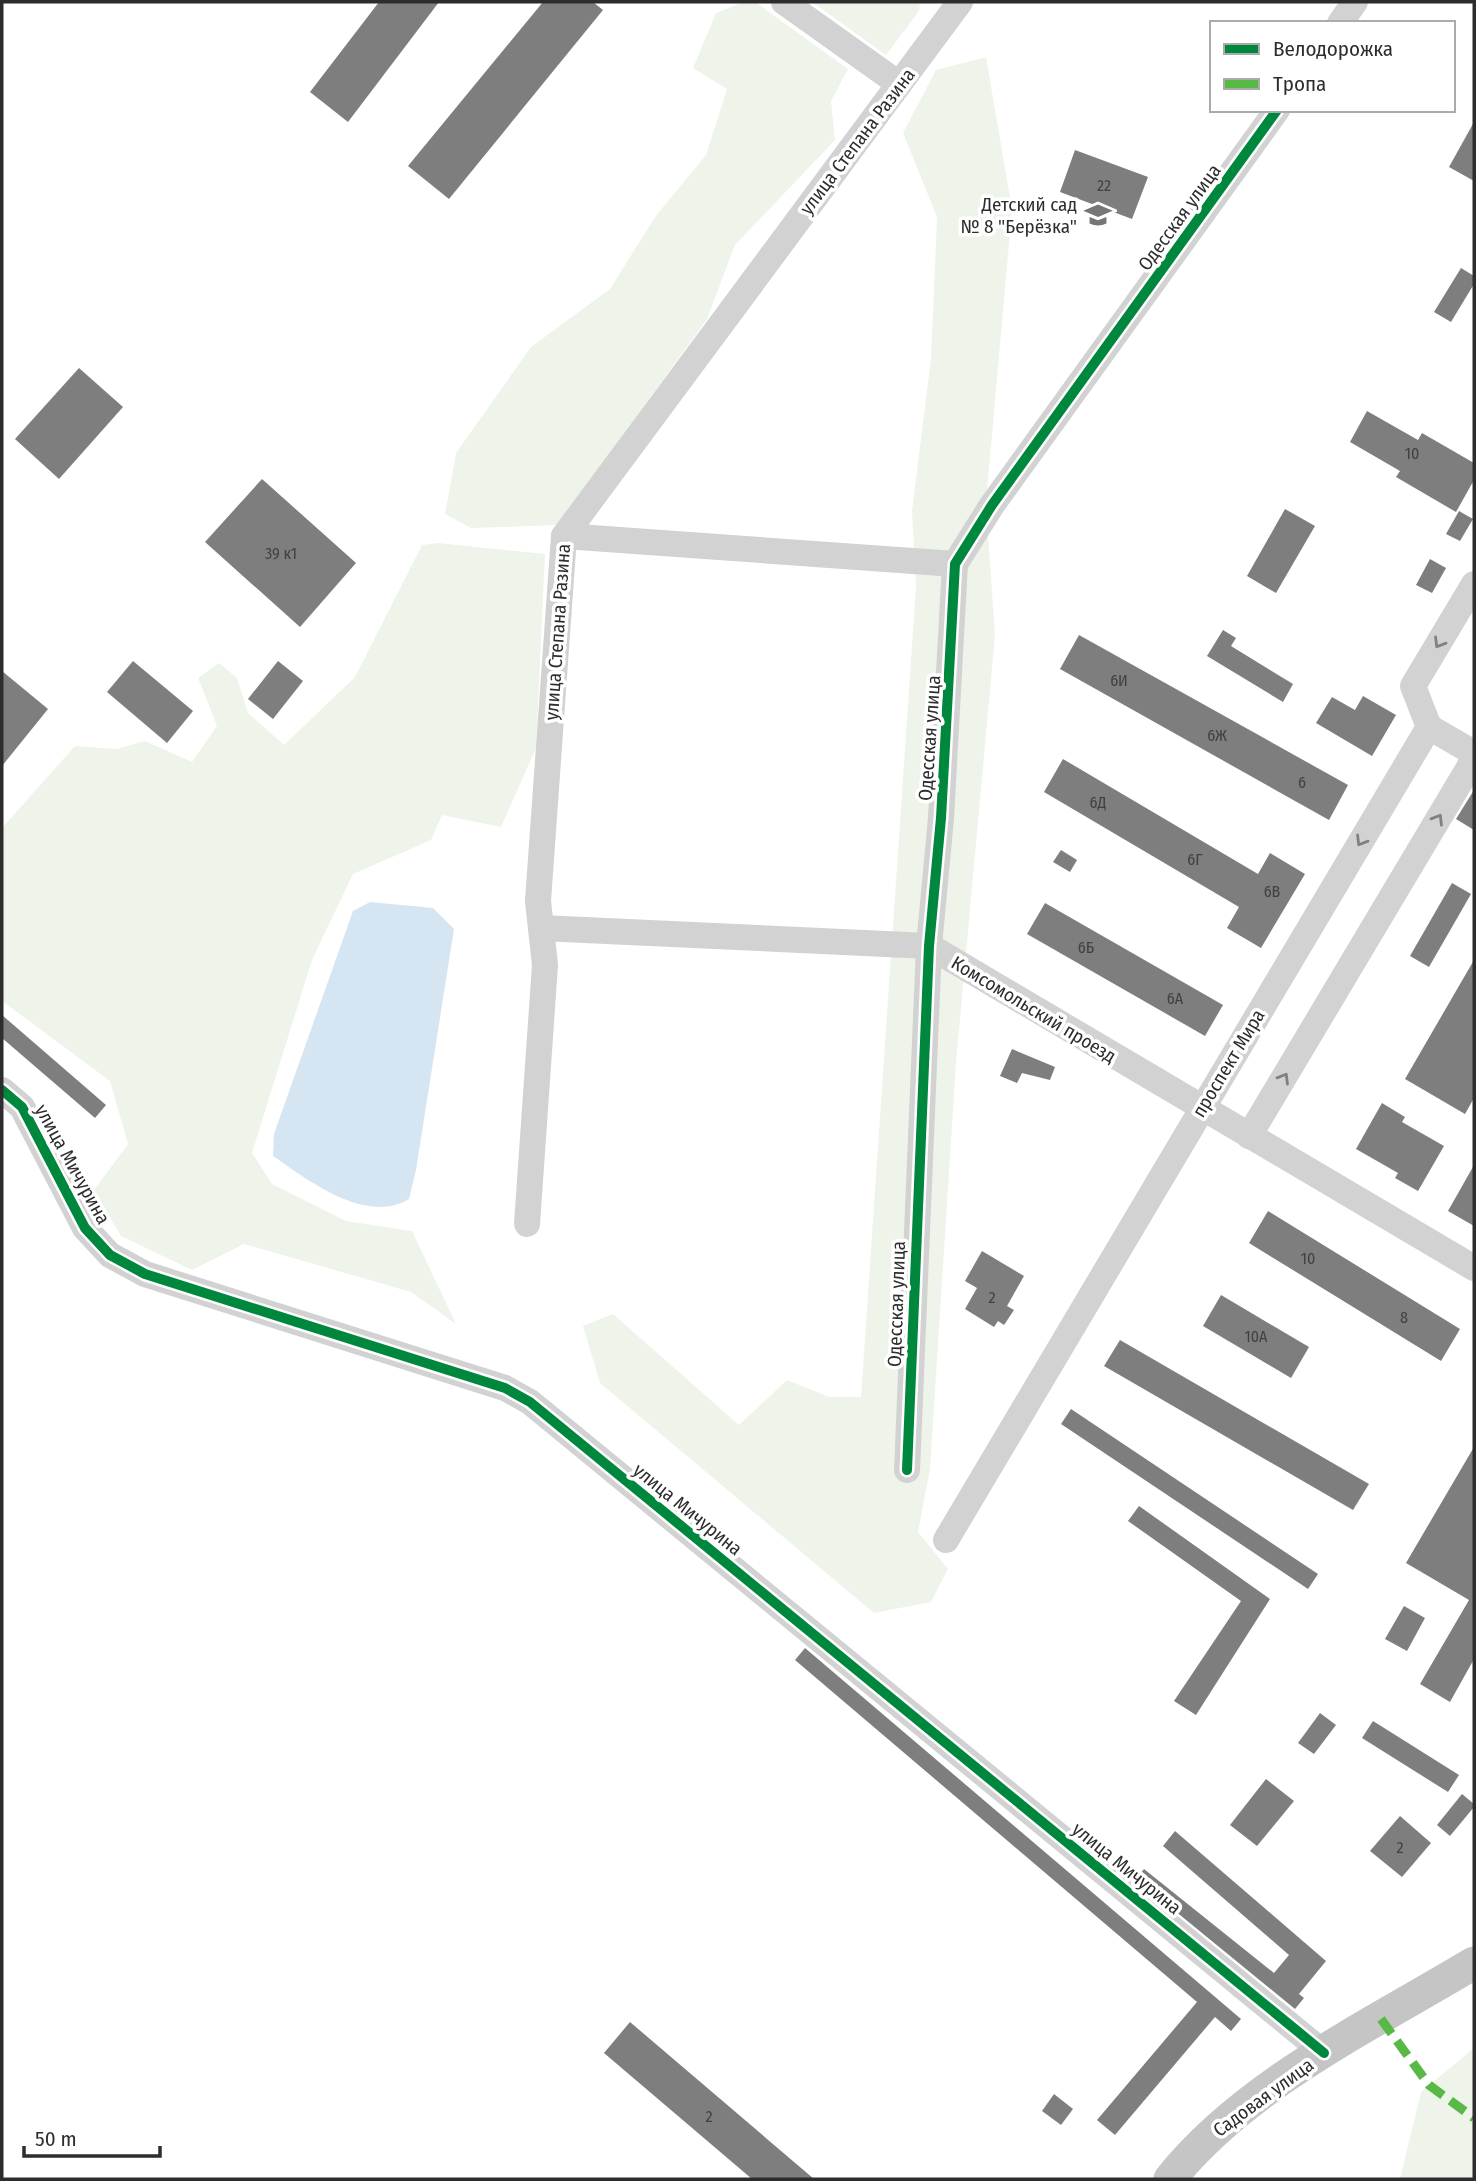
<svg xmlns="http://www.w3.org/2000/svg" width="1476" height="2181" viewBox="0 0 1476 2181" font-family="'Fira Sans Condensed',sans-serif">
  <rect width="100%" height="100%" fill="#fff"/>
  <!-- green -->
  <g fill="#eef4ea">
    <path d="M744,2H755L848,69L831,101L835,140L735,245L707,319L558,525L471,528L445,514L456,453L531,347L610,289L655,217L706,155L727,89L693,68L716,13Z"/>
    <path d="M812,2H920L919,11L886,55Z"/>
    <path d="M986,57L1012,209L986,503L995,636L956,1063L930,1469L918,1532L948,1569L931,1602L874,1613L600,1383L583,1326L613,1314L739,1425L787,1380L829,1397H861L916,587L912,511L931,359L937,217L903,133L936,70Z"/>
    <path d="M438,543L545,554L536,748L501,827L442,815L431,840L353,874L312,960L252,1153L272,1184L346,1221L412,1231L456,1324L411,1292L244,1244L192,1270L121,1236L94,1190L128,1144L110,1081L2,1001V828L75,746L117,749L145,741L192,762L217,726L198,678L219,663L237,678L248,713L284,745L355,677L422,545Z"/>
    <path d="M1474,2048V2179H1400L1421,2092Z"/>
  </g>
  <!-- water -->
  <path fill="#d6e5f2" d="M370,902L433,908L454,929L416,1170L409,1199C366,1225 309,1181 273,1156L274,1134L353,911Z"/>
  <!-- building -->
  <g fill="#7e7e7e">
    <path d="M379,2H439L348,122L310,92Z"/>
    <path d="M543,2H593L603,10L449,199L408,166Z"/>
    <path d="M1474,122V181L1449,167Z"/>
    <path d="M1075,150L1148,177L1132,219L1060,192Z"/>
    <path d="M1461,268L1474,276V284L1451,322L1434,312Z"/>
    <path d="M79,368L123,407L59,479L15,439Z"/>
    <path d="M1367,411L1418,440L1422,433L1474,463V480L1456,512L1396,477L1400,471L1350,442Z"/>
    <path d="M262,479L356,563L300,627L205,542Z"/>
    <path d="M1285,509L1315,526L1276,593L1247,576Z"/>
    <path d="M1459,511L1473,519L1460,541L1446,534Z"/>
    <path d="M1430,559L1446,568L1432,593L1416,585Z"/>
    <path d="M1223,630L1236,638L1231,646L1293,684L1283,702L1207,656Z"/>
    <path d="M1079,635L1348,785L1329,820L1060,669Z"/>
    <path d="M133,661L193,711L167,743L107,692Z"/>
    <path d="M278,661L303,681L273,719L248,699Z"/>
    <path d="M2,671L48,709L2,766Z"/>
    <path d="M1363,696L1396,715L1372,756L1316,723L1332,697L1355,710Z"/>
    <path d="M1063,759L1258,874L1270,853L1305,874L1261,948L1227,928L1239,907L1044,792Z"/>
    <path d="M1474,790V830L1456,819Z"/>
    <path d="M1061,850L1077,860L1070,872L1053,862Z"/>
    <path d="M1452,883L1471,894L1429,967L1410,956Z"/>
    <path d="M1045,903L1223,1005L1205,1036L1027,934Z"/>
    <path d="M1474,960V1098L1465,1114L1405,1079Z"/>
    <path d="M2,1015L106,1105L95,1118L2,1038Z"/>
    <path d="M1012,1049L1055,1067L1050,1080L1022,1073L1017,1083L1000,1076Z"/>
    <path d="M1382,1103L1405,1117L1402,1122L1444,1146L1418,1191L1395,1178L1398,1173L1356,1149Z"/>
    <path d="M1474,1165V1226L1448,1211Z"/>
    <path d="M1268,1211L1460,1329L1441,1361L1249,1243Z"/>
    <path d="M982,1251L1024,1276L1007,1306L1014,1310L1004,1325L998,1321L994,1327L965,1309L977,1288L965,1281Z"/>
    <path d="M1221,1295L1309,1347L1291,1378L1203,1326Z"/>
    <path d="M1120,1340L1369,1484L1353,1510L1104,1366Z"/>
    <path d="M1071,1409L1318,1574L1308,1589L1061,1424Z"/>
    <path d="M1474,1447V1659L1450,1702L1420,1684L1469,1600L1406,1563Z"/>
    <path d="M1139,1506L1270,1599L1196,1715L1174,1701L1241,1601L1128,1521Z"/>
    <path d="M1404,1606L1425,1618L1407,1651L1385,1639Z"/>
    <path d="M805,1648L1241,2019L1231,2031L1215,2017L1115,2135L1097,2120L1197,2002L795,1660Z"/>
    <path d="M1320,1713L1336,1725L1314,1754L1298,1743Z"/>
    <path d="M1373,1721L1459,1775L1448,1792L1362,1738Z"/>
    <path d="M1266,1779L1294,1801L1257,1846L1230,1825Z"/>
    <path d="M1462,1794L1474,1804V1807L1450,1836L1437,1825Z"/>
    <path d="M1400,1816L1431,1843L1402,1877L1370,1851Z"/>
    <path d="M1175,1831L1326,1961L1299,1994L1304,1998L1295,2009L1136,1879L1144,1869L1274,1973L1289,1955L1163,1846Z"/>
    <path d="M630,2022L814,2179H752L604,2053Z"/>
    <path d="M1054,2094L1073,2109L1061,2125L1042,2111Z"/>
  </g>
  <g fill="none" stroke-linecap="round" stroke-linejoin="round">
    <!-- minor -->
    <g stroke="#d2d2d2" stroke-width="26">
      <path d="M784,2L899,84"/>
      <path d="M1340,23L1355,2"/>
      <path d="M564,536L955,564"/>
      <path d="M1429,727L1474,753"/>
      <path d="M541,928L929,946L1474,1268"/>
      <path d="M2,1090L22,1107L85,1228L110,1255L145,1274L505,1388L530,1402L1324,2053"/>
      <path d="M1249,1136L1474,759"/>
      <path d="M527,1224L545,965L538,901L564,536L960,2"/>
      <path d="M907,1470L929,946L941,818L955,564L992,505L1277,110"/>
      <path d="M946,1540L1429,727L1413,686L1474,584"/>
    </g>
    <!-- major -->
    <path stroke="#c5c5c5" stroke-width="33" d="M1170,2179C1246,2084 1371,2025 1474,1963"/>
    <!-- quiet -->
    <path stroke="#58b947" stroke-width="9" stroke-dasharray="18 9" stroke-linecap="butt" d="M1381,2019L1429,2085L1474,2118"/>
    <defs>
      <g id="cycleway">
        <path d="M2,1090L22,1107L85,1228L110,1255L145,1274L505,1388L530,1402L1324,2053"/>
        <path d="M907,1470L929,946L941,818L955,564L992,505L1277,110"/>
      </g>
    </defs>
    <!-- cycleway casing -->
    <use href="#cycleway" stroke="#fff" stroke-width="15"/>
    <!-- cycleway -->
    <use href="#cycleway" stroke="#00873e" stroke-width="10"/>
  </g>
  <!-- one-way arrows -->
  <defs><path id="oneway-chevron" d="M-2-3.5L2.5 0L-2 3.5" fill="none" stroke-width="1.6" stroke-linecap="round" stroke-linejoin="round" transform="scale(1.75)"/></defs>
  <g stroke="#808080">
    <use href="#oneway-chevron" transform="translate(1439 643) rotate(121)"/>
    <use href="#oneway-chevron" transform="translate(1438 819) rotate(-59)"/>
    <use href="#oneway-chevron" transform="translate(1361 841) rotate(121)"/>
    <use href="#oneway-chevron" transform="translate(1284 1078) rotate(-59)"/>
  </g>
  <!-- icons -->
  <defs>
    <symbol id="school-bare" viewBox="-9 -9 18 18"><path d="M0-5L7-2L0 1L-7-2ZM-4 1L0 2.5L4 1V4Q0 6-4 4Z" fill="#767676" stroke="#fff" stroke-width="2.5" paint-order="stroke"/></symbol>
  </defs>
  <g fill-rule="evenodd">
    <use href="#school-bare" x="1079" y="196" width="38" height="38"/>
  </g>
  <g text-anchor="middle" stroke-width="7" stroke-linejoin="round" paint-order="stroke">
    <!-- number labels -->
    <g font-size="16" fill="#414141">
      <text x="1104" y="191">22</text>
      <text x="1412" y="459">10</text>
      <text x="281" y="559">39 к1</text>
      <text x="1119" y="686">6И</text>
      <text x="1217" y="741">6Ж</text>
      <text x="1302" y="788">6</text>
      <text x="1098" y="808">6Д</text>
      <text x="1195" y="865">6Г</text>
      <text x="1272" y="897">6В</text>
      <text x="1086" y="953">6Б</text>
      <text x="1175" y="1004">6А</text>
      <text x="1308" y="1264">10</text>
      <text x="992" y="1303">2</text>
      <text x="1404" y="1323">8</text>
      <text x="1256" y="1342">10А</text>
      <text x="1400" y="1853">2</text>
      <text x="709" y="2122">2</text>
    </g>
    <!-- street labels -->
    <g font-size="19" fill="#2d2d2d" stroke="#fff">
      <text transform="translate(857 141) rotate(-53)" y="7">улица Степана Разина</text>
      <text transform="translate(1179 217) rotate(-54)" y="7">Одесская улица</text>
      <text transform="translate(557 632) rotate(-86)" y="7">улица Степана Разина</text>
      <text transform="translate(929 738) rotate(-86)" y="7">Одесская улица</text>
      <text transform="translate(1034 1009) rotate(31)" y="7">Комсомольский проезд</text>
      <text transform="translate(1228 1063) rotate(-59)" y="7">проспект Мира</text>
      <text transform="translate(73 1164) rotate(61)" y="7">улица Мичурина</text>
      <text transform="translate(896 1304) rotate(-88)" y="7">Одесская улица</text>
      <text transform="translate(688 1509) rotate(39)" y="7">улица Мичурина</text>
      <text transform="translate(1127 1868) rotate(39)" y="7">улица Мичурина</text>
      <text transform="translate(1263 2097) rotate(-36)" y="7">Садовая улица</text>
    </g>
    <!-- poi labels -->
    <g font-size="19" fill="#2d2d2d" stroke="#fff" text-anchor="end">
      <text x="1077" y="211">Детский сад<tspan x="1077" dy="22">№ 8 "Берёзка"</tspan></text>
    </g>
  </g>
  <!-- border -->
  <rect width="1476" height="2181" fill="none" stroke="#2d2d2d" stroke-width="7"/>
  <!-- legend -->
  <rect x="1210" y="21" width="245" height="91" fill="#ffffff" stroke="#ababab" stroke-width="2"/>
  <rect x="1224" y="44" width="35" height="10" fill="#00873e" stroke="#ababab" stroke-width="2"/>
  <text x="1273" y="56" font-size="21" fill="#2d2d2d">Велодорожка</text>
  <rect x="1224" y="79" width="35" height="10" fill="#58b947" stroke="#ababab" stroke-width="2"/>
  <text x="1273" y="91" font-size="21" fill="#2d2d2d">Тропа</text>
  <!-- scale -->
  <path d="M24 2146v10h136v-10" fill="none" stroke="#2d2d2d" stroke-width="3.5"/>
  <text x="35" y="2146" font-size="21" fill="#2d2d2d" stroke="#ffffff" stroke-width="5" paint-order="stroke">50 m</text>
</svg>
